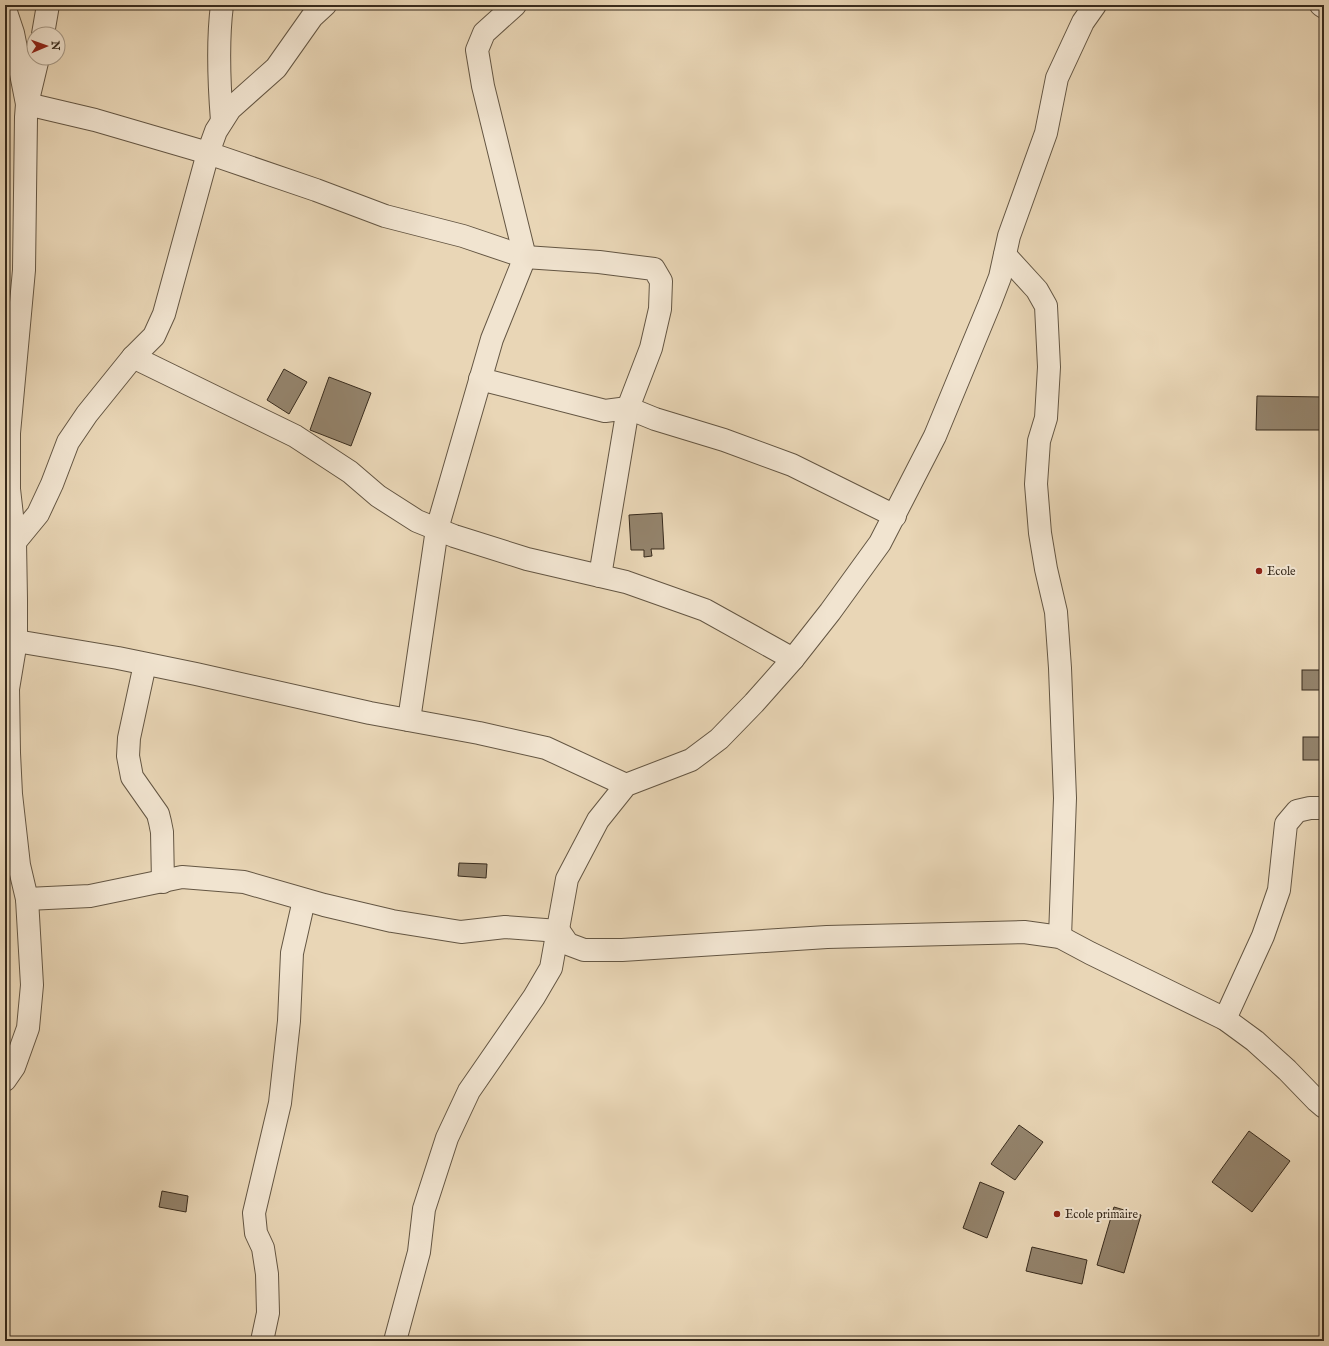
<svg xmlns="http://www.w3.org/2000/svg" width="1329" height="1346" viewBox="0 0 1329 1346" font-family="'IM FELL English',serif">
  <rect width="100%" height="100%" fill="#e9d6b6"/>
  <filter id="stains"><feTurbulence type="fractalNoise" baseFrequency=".005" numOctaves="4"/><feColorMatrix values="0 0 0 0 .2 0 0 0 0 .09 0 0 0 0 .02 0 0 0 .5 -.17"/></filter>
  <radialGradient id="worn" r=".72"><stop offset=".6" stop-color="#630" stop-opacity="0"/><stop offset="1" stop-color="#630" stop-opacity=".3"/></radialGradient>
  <!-- building -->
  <g fill="#94846d" stroke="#382b1d">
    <path d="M284,369L307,382L289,414L267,400Z"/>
    <path d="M329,377L371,393L351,446L310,430Z"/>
    <path d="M1257,396L1324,397V430H1256Z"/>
    <path d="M662,513L664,549H651L652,556L644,557V550H631L629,515Z"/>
    <rect x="1302" y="670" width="22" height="20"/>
    <rect x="1303" y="737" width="19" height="23"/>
    <path d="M459,863L487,864L486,878L458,876Z"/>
    <path d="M1019,1125L1043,1142L1015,1180L991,1164Z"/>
    <path d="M1249,1131L1290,1161L1252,1212L1212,1182Z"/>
    <path d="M980,1182L1004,1192L987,1238L963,1228Z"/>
    <path d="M162,1191L188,1196L186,1212L159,1207Z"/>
    <path d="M1114,1207L1141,1215L1124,1273L1097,1265Z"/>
    <path d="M1032,1247L1087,1260L1082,1284L1026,1271Z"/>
  </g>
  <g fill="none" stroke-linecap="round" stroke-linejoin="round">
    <defs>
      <g id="minor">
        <path d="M222,5C217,44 219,83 222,121"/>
        <path d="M1321,5L1324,7"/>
        <path d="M5,9L13,33L27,104L95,120L208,153L316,190L385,216L463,236L525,257L599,262L654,269L661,281L660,309L651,348L628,408L655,419L724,440L792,465L895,516"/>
        <path d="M43,34L48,5"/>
        <path d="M1005,255L1037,290L1046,306L1049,367L1046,418L1039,441L1036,484L1040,533L1046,569L1056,612L1060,668L1065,798L1060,937"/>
        <path d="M133,357L295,436L350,472L378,496L417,521L454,536L527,559L626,582L705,610L793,659"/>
        <path d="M480,379L605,411L628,408L600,576"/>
        <path d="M15,542L38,514L52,484L68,442L87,414L133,357L154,336L164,314L208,153L216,131L230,109L276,68L312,17L325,5"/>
        <path d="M16,641L118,658L196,674L370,713L479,733L546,748L626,785"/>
        <path d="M145,664L129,738L128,756L132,777L158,814L160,822L162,832L163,882"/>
        <path d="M409,720L437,529L492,339L525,257L483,86L477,50L484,33L515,5"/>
        <path d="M27,899L90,896L182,877L244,882L324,905L392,921L461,932L505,927L559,931L568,944L584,950H622L827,937L1024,932L1060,937L1090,953L1225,1019L1255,1041L1287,1070L1317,1101L1324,1107"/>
        <path d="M1225,1019L1263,936L1279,890L1286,824L1297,811L1310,808H1324"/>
        <path d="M5,1080L14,1067L28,1028L32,985L27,899L19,865L11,794L9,753L8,689L16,641V599L15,542L9,489V433L24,270L26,117L27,104L38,58"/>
        <path d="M262,1341L268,1313L267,1274L263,1248L256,1233L254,1213L280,1103L289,1021L292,953L304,900"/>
        <path d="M395,1341L419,1252L424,1209L447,1138L469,1091L534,997L551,968L567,879L598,820L626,785L691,760L719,739L754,703L793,659L830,612L880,543L935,436L990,303L1000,277L1009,236L1046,133L1057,78L1083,22L1095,5"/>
      </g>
    </defs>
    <!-- minor casing -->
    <use href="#minor" stroke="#645643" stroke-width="24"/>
    <!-- minor -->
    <use href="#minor" stroke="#f1e4d0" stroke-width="22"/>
  </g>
  <!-- markers -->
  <g fill="#8f2418" stroke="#f1e4d0" stroke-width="1.5">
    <circle cx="1259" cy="571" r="4"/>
    <circle cx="1057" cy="1214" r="4"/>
  </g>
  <g text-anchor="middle" stroke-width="4" stroke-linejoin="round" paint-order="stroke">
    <!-- poi labels -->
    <g font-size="12" fill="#382b1d" stroke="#f1e4d0" text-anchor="start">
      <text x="1267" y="575">Ecole</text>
      <text x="1065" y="1218">Ecole primaire</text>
    </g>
  </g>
  <!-- margin -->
  <rect width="1329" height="1346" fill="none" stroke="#e9d6b6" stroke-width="20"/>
  <rect x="6" y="6" width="1317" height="1334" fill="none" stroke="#382b1d" stroke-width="2"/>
  <rect x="10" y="10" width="1309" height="1326" fill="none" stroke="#382b1d"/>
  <!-- north arrow -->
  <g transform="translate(46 46) rotate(88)"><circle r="19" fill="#f1e4d0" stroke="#a79a88"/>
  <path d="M0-3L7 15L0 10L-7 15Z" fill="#8f2418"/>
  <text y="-6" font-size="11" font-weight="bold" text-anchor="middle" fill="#382b1d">N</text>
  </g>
  <rect width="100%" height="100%" filter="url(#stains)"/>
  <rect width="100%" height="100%" fill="url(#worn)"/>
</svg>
